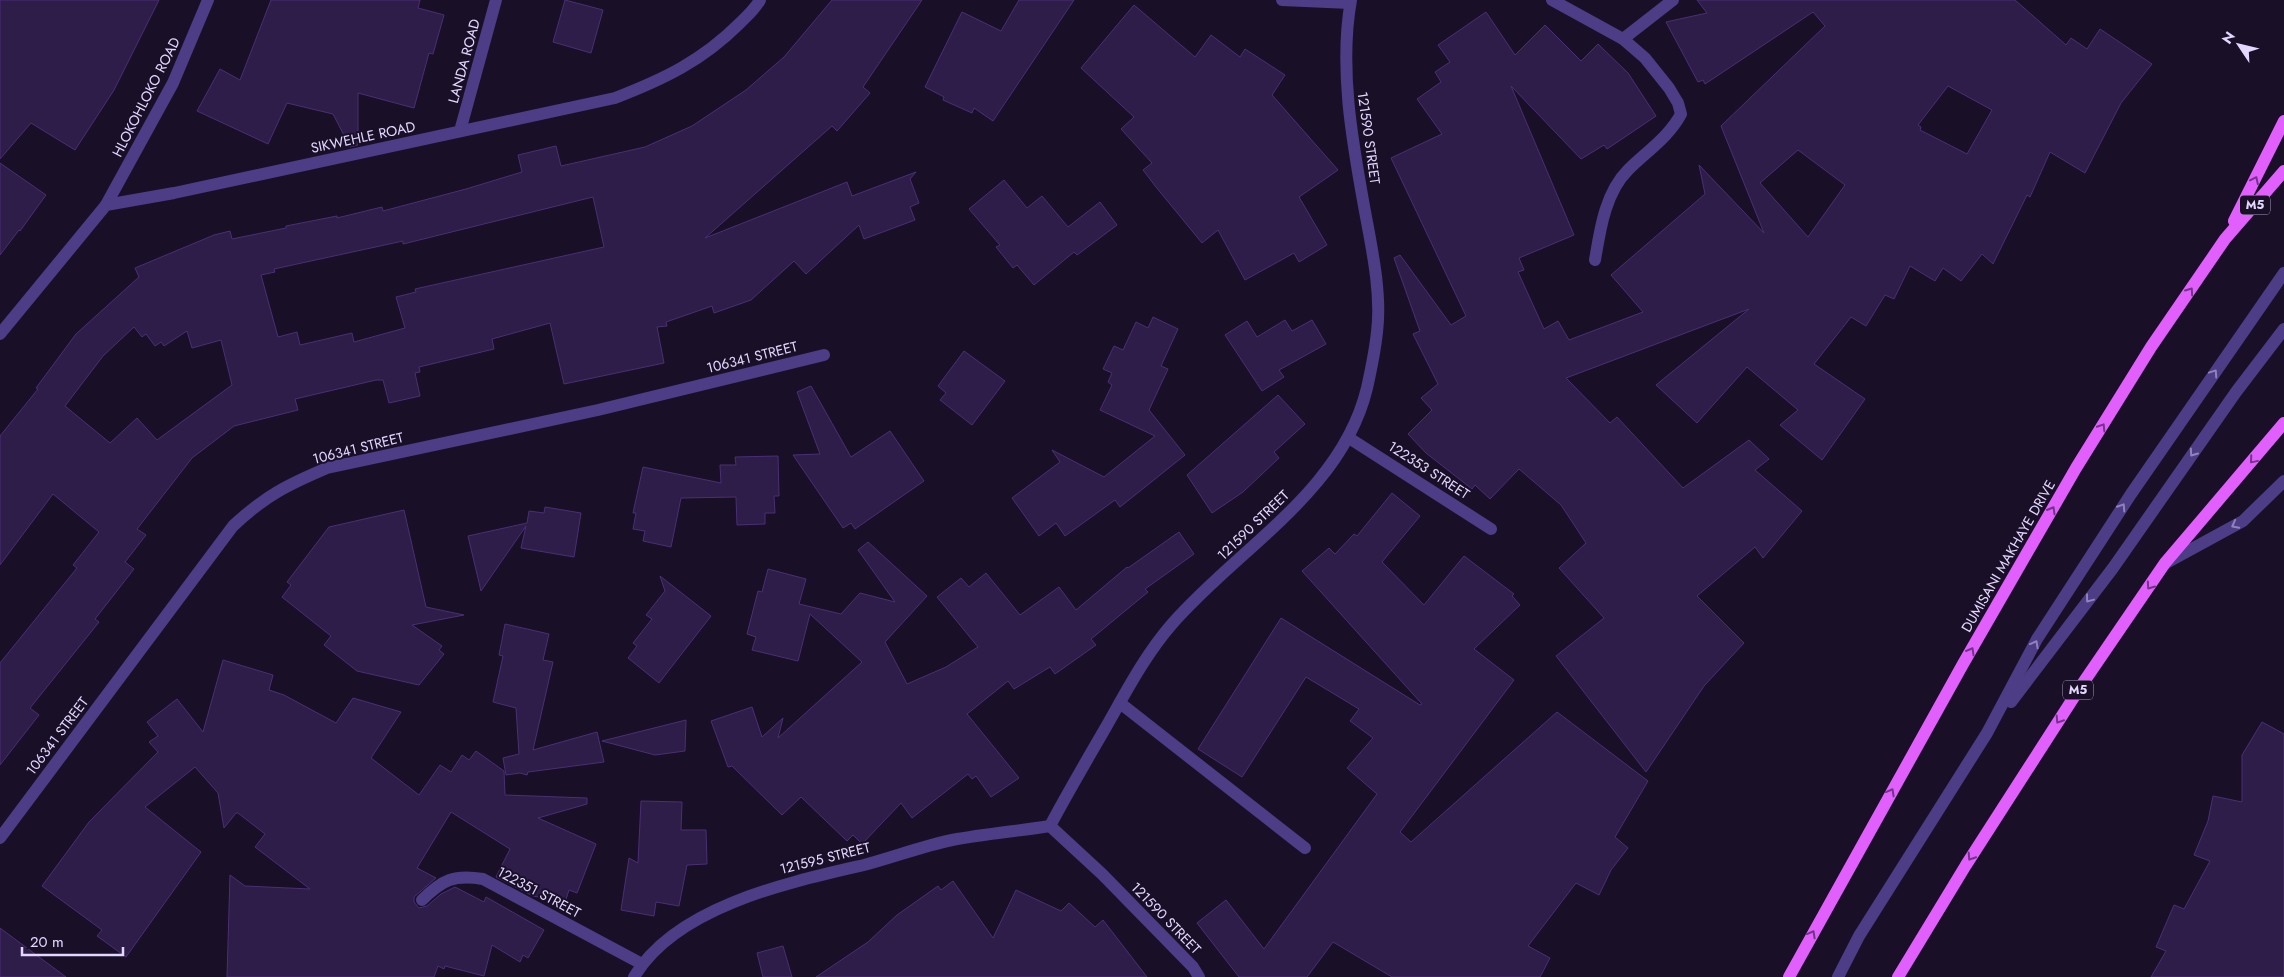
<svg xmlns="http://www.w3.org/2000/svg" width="2284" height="977" viewBox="0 0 2284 977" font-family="Jost,sans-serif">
  <rect width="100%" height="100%" fill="#191028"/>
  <!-- building -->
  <g fill="#2e1c49" stroke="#4a2f74" fill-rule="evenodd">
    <path d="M0,0H159L114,90L75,150L31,123L0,159Z"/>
    <path d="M271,0H420L418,8L444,15L433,54L429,53L414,108L358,93V145L350,147L333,114L287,103L268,144L197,111L220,69L240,80Z"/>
    <path d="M565,0L603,10L591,53L553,42Z"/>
    <path d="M832,0H922L863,87L870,93L837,131L832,126L705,238L847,182L852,196L916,172L910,179L919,203L910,207L915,220L864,239L859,225L806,274L794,261L751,300L714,313L712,306L666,322L667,326L657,327L664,363L564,384L550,323L492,339L494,349L419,367L420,372L415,373L420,396L389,403L383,380H376L295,399L298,410L234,426L192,458L137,529L146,535L125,562L134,569L95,619L99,622L30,708L39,715L0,765V663L77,568L73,565L99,532L53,494L0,565V436L38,389L36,388L76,334L139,277L135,268L214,235L230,231L232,239L286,228V226L337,216V218L382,207L383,211L466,189L522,172L518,155L556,146L561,166L645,147L692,126L746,90L784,57ZM593,197L604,247L415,289L416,292L396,297L405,328L354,342L352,333L300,345L297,332L278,337L261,275L275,272L274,269L403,241V244ZM134,327L142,337L146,334L155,346L161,342L164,346L187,331L192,348L221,340L232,385L157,440L137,418L110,443L65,406L103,356Z"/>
    <path d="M1019,0H1074L993,121L974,108L972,113L943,100L944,97L925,87L962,12L1001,31Z"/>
    <path d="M1697,0H2015L2066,45L2071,38L2087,49L2100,29L2152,64L2121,103L2085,173L2050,152L2030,197L2027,195L1993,264L1982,254L1961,281L1943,268L1935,281L1910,266L1894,299L1885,295L1866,326L1851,317L1814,364L1865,399L1822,460L1780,425L1798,410L1747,367L1697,423L1656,385L1749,309L1566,378L1610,423L1617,417L1683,488L1749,440L1769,459L1755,470L1802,511L1763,558L1755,547L1697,596L1744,643L1704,686L1646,772L1556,656L1604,618L1559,568L1586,543L1561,505L1519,469L1490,499L1475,485L1472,489L1426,453L1408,434L1432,410L1421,398L1438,384L1413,334L1420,331L1394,258L1400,255L1451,325L1466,316L1391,158L1442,134L1417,99L1441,82L1435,72L1450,62L1438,45L1486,12L1515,55L1545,25L1581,61L1598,44L1628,73L1656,116L1607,149L1604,145L1581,159L1511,86L1574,235L1519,258L1524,270L1518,272L1544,329L1558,321L1569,340L1643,312L1611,275L1705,194L1699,165L1764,233L1721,126L1825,26L1813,12L1705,84L1703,80L1698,82L1666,22L1707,13ZM1948,86L1992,110L1967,154L1920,130L1921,127L1918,125ZM1798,150L1845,185L1808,237L1760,183Z"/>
    <path d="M1134,5L1195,57L1211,35L1240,57L1245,49L1285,75L1272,95L1338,170L1299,197L1327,245L1299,262L1294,253L1245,280L1218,230L1202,243L1156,187L1143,170L1152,163L1121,129L1134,117L1081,68Z"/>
    <path d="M0,163L46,195L20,231L19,230L0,255Z"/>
    <path d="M1004,180L1027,208L1042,196L1068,227L1100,202L1117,225L1077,255L1074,252L1034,285L1017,265L1013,268L996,247L1000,245L969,209Z"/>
    <path d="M1153,317L1178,329L1161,366L1168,369L1149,410L1185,455L1120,507L1115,500L1065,536L1056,523L1039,536L1012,498L1060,462L1052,450L1104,477L1155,436L1100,410L1112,385L1108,382L1112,373L1103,369L1114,346L1123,350L1136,322L1148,328Z"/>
    <path d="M1285,320L1292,331L1312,320L1326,344L1279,370L1284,377L1262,391L1225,335L1247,321L1257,337Z"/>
    <path d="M964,351L1005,381L972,425L940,400L946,393L938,386Z"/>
    <path d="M811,386L851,457L890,431L924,481L855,529L851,523L843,528L793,455L820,454L797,392Z"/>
    <path d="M1278,395L1305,424L1274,452L1279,458L1243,492L1212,513L1187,475Z"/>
    <path d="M778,456L779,496H774L775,513H765V524L737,525L736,497L681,498L671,547L643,541L645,531L633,529L636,513H633L643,467L721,483L720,465H736L735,457Z"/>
    <path d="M1392,493L1420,516L1382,562L1424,605L1464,556L1514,594L1512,596L1520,605L1474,649L1514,680L1400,832L1411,842L1557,712L1648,781L1615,837L1628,848L1611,870L1599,895L1576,883L1528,946L1550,958L1540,977H1392L1333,942L1307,977H1239L1197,923L1226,900L1264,949L1377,794L1347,768L1373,738L1350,721L1359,709L1306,677L1242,777L1198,749L1281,618L1420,705L1422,704L1302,571L1329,548L1335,554L1354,534L1357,536Z"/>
    <path d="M545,507L581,513L574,557L521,548L526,526L481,591L468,536L527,523L529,511L544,513Z"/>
    <path d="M404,510L426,607L464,615L412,625L442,646L439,650L444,654L419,685L357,671L324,645L331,636L282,597L291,585L287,582L329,527Z"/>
    <path d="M1179,532L1194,554L1145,589L1148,592L1091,639L1096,645L1055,674L1050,667L1014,689L1008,681L967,714L1019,778L991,797L976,776L972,779L968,774L912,818L901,803L862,844L853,835L847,841L801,797L782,815L732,766L728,767L711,721L752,707L762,737L783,718L778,738L862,662L810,614L798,661L752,650L756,637L747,634L758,591L762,592L768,569L806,579L799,604L841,614L860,593L895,602L858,550L868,542L927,596L885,642L907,684L946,667L978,647L937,597L961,578L969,587L986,573L1020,615L1059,587L1076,610L1127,567L1128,568Z"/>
    <path d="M660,576L711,616L659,683L628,658L637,646L633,643L652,619L646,615L665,591Z"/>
    <path d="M505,624L549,634L543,660L553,662L533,750L597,732L604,762L528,772L527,775L520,773L506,775L503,758L519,754L516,708L493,702L503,656L499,655Z"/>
    <path d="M223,660L273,675L269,690L284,695L336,723L353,698L401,712L371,758L419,795L440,765L451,772L462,755L469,760L476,751L504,771L505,795L587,798V804L538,818L596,844L577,893L569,890L565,902L533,896L496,877L510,849L451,812L417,868L436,878L414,897V902L419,908L427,906L441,894L455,887L484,902L486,897L544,930L528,958L523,955L520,962L492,945L484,976L445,966L444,969L438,966L434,977H227L230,875L245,886L310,889L255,847L265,834L238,813H236L224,828L218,793L195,767L145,807L201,852L126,957L97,936L102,930L42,886L89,822L158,752L149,742L158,736L147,722L177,699L203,732Z"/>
    <path d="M686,720L685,751L655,755L602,741Z"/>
    <path d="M2262,722L2284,734V977H2151L2166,951L2156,947L2174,905L2184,909L2210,861L2194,855L2208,821L2213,796L2242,802V755Z"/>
    <path d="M641,801L682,802L681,830H706L707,864L687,865L679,906L656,902L654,916L621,910L629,858L638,863Z"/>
    <path d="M953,881L993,938L1016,890L1061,911L1069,903L1095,927L1103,920L1147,977H816L868,942L897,915L938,886L941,890Z"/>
    <path d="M0,928L66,977H0Z"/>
    <path d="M783,946L792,977H763L757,953Z"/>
  </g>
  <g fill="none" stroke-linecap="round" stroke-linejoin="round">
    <!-- minor -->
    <g stroke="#4d3c86" stroke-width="12">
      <path d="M1282,0L1350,3"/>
      <path d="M1552,0L1623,39L1645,58L1669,88L1678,103L1681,114C1669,137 1646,152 1628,170C1605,193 1600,230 1595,260"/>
      <path d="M1623,39L1673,0"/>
      <path d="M460,131L496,0"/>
      <path d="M106,205L173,83L208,0"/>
      <path d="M0,334L106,205L174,193L615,98C664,79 702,61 740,23C747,16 755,9 760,0"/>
      <path d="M1349,438L1491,529"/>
      <path d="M2166,563L2243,521L2284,481"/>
      <path d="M2011,702L2113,568L2236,392L2284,329"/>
      <path d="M1120,703L1305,848"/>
      <path d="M1050,826C1068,792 1087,760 1106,727C1126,692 1145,655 1172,624C1238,548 1342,492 1367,388C1371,370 1375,351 1377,332C1382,292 1371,245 1364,206C1352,140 1339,67 1351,0"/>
      <path d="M1050,826L1102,874L1193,967L1199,977"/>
      <path d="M0,838L233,526C265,496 287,485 327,468L598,410L824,355"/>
      <path d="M422,900C442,880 454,874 483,879L642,964"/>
      <path d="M634,977C676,906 790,882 864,865C894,857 923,846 952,840C985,834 1018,831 1050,826"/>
      <path d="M1838,977L1859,936L1987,733L2037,639L2131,494L2284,273"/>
    </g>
    <!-- major -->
    <g stroke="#e160fd" stroke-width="12">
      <path d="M2234,221L2284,121"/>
      <path d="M1789,977L1963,664L2076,468L2151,347L2225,239L2284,171"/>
      <path d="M1898,977L1966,865L2083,683L2165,563L2284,423"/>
    </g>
  </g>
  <!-- one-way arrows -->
  <defs><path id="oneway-chevron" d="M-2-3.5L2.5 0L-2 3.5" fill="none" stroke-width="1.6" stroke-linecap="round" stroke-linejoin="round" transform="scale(1.25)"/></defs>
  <g stroke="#733488">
    <use href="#oneway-chevron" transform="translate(2255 180) rotate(-64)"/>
    <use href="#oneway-chevron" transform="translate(2190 291) rotate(-55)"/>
    <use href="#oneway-chevron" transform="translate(2102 427) rotate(-58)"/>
    <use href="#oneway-chevron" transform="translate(2253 460) rotate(130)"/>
    <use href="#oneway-chevron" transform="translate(2052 510) rotate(-60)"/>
    <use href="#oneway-chevron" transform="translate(2150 586) rotate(125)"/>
    <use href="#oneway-chevron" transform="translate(1971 651) rotate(-60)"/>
    <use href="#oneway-chevron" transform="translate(2059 720) rotate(123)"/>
    <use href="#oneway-chevron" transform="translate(1891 792) rotate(-61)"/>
    <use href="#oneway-chevron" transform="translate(1971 857) rotate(123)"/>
    <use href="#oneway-chevron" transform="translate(1812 934) rotate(-61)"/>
  </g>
  <g stroke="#9182bc">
    <use href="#oneway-chevron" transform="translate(2214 373) rotate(-56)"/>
    <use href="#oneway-chevron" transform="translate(2193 453) rotate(125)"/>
    <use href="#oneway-chevron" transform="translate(2122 507) rotate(-57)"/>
    <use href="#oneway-chevron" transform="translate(2235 525) rotate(152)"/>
    <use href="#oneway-chevron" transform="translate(2089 599) rotate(127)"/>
    <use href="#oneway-chevron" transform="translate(2035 644) rotate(-61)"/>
  </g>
  <g text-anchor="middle" stroke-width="4" stroke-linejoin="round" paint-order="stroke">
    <!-- shield labels -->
    <g fill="#191028" stroke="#a79bbe" stroke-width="1">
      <rect x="2240" y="195.5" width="30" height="19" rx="4"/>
      <rect x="2063" y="680.5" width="30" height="19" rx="4"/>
    </g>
    <g font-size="12" font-weight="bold" fill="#e4d7ff">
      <text x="2255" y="209">M5</text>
      <text x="2078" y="694">M5</text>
    </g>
    <!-- street labels -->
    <g font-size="14" fill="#e4d7ff" stroke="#191028">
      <text transform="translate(464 61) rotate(-75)" y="5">LANDA ROAD</text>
      <text transform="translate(146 97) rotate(-63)" y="5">HLOKOHLOKO ROAD</text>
      <text transform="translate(363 137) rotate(-12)" y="5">SIKWEHLE ROAD</text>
      <text transform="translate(1369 138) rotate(82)" y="5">121590 STREET</text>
      <text transform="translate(752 357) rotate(-14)" y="5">106341 STREET</text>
      <text transform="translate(358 448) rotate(-14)" y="5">106341 STREET</text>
      <text transform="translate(1429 470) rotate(33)" y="5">122353 STREET</text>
      <text transform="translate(1253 525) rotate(-44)" y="5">121590 STREET</text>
      <text transform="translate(2008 556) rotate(-60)" y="5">DUMISANI MAKHAYE DRIVE</text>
      <text transform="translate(57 736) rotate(-53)" y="5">106341 STREET</text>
      <text transform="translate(825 858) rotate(-14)" y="5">121595 STREET</text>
      <text transform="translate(539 892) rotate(28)" y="5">122351 STREET</text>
      <text transform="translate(1166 918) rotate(46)" y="5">121590 STREET</text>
    </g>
  </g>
  <!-- north arrow -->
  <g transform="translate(2239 45) rotate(305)" stroke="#191028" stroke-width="4" paint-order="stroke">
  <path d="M0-4L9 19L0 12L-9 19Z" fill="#e4d7ff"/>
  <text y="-8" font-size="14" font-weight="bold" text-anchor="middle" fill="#e4d7ff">N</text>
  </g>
  <!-- scale -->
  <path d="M22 947v8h101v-8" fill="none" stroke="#e4d7ff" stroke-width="2.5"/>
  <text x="30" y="947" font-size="15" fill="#e4d7ff" stroke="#191028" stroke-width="4" paint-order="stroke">20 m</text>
</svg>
